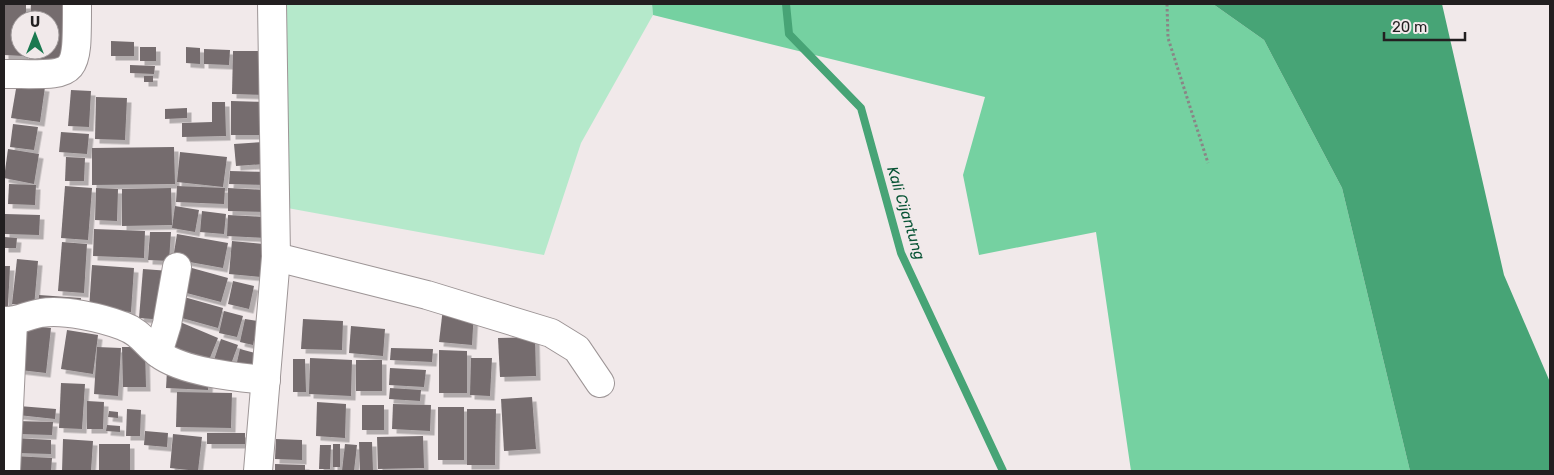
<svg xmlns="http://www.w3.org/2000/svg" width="1554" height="475" viewBox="0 0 1554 475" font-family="Rubik,sans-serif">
  <defs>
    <filter id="shadow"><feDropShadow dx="4.5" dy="4.5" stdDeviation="0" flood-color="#0004"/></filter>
  </defs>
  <rect width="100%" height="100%" fill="#f1e9ea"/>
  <!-- green -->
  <path fill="#b5e9cb" d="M284,4H652L653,15L581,143L544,255L282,207Z"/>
  <!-- forest -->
  <path fill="#75d1a1" d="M652,4H1213L1264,40L1342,188L1410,471H1131L1096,232L979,255L963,175L985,97L653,15Z"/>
  <!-- water -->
  <path fill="#47a476" d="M1213,4H1442L1504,275L1550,382V471H1410L1342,188L1264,40Z"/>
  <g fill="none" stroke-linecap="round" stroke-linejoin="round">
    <!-- stream -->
    <path stroke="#47a476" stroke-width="8" d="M786,4L789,34L861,108L901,253L1003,471"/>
  </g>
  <!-- building -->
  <g fill="#746c6e" filter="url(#shadow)">
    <path d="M4,4H26V20H20V50H24V56L4,55Z"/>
    <path d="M31,4H71L69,60L29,59V50H50V20H30Z"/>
    <path d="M111,41L134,42V56H111Z"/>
    <rect x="140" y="47" width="16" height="14"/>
    <path d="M186,47L200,48V64L186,63Z"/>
    <path d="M204,49L230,50L229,65L204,64Z"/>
    <path d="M233,51H268L267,95L232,94Z"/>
    <path d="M130,65L155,66L154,74L130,73Z"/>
    <rect x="144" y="76" width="9" height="6"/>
    <path d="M17,83L45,87L40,122L11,118Z"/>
    <path d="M71,90L91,91L89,127L68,126Z"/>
    <path d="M96,97L127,98L125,140L95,139Z"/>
    <path d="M231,101L266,102V135H231Z"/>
    <path d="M212,102H225L226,136L182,137V123L212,122Z"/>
    <path d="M187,108V118L165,119V109Z"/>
    <path d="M13,124L38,127L34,150L10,147Z"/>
    <path d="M61,132L89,134L87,154L59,152Z"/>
    <path d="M263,142L265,164L236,166L234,144Z"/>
    <path d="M174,147L175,184L92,185V148Z"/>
    <path d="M8,149L39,154L34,184L4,178Z"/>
    <path d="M180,152L227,157L223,187L177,182Z"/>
    <path d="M66,157L85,158L84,181H65Z"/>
    <path d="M230,171L267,172V185L229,184Z"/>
    <path d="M9,184L36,185L35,205L8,204Z"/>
    <path d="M65,186L92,188L88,240L61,238Z"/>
    <path d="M177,186L225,188L224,204L176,202Z"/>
    <path d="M96,188L118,189L117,221L95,220Z"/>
    <path d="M171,188L172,225L122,226V189Z"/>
    <path d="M228,188L267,190L266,212L228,211Z"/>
    <path d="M175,206L199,210L195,232L172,228Z"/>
    <path d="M202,211L226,214L224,234L200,232Z"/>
    <path d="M5,214L40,215L39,235L5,234Z"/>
    <path d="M228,215L266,217L265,238L227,236Z"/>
    <path d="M94,229L145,231L144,258L93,256Z"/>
    <path d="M150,232H171L169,261L148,260Z"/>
    <path d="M177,234L228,243L223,268L173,259Z"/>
    <path d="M4,237L17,238L16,248H4Z"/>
    <path d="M232,241L264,244L261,277L229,274Z"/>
    <path d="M62,242L87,244L84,293L58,291Z"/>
    <path d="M17,259L38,261L34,307L12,304Z"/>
    <path d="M92,265L134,268L131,312L89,309Z"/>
    <path d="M181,265L228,278L221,302L175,290Z"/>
    <path d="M4,266H10L8,307L4,306Z"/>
    <path d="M143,269L170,271L166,320L139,318Z"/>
    <path d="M233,281L254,286L249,309L228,304Z"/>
    <path d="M39,295L81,298L80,311L38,308Z"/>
    <path d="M177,295L223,308L218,328L171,315Z"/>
    <path d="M443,308L474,311L472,345L439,342Z"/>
    <path d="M224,311L243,316L237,337L219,333Z"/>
    <path d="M173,319L218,338L207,365L162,346Z"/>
    <path d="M245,319L258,321L253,345L240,342Z"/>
    <path d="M303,319L343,321L342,350L301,349Z"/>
    <path d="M26,325L51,328L46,373L20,370Z"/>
    <path d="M351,326L385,329L383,356L349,353Z"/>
    <path d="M67,330L98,335L93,374L61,369Z"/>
    <path d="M535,337L536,376L500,377L498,338Z"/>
    <path d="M221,339L238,345L227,375L211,369Z"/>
    <path d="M97,347L121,348L118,396L94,394Z"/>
    <path d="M122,347H145L146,387H123Z"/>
    <path d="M391,348L433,349L432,362L390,360Z"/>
    <path d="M240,349L255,353L252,366L237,362Z"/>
    <path d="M439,350L467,351V393H439Z"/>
    <path d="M310,358L352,360L351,396L309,394Z"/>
    <path d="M471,358H492L490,396L470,395Z"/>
    <path d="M293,359H305L306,392H293Z"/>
    <rect x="356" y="360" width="26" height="31"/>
    <path d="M390,368L426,370L424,387L389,385Z"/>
    <path d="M167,371L209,373L208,390L166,388Z"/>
    <path d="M61,383L85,384L82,429L59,428Z"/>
    <path d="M390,388L421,390L420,401L389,399Z"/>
    <path d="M177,392L232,393L231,428L176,427Z"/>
    <path d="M532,397L536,449L504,451L501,399Z"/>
    <path d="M87,401L104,402L103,429H87Z"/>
    <path d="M317,402L346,404L345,438L316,436Z"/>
    <path d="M393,404L431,405L430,431L392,429Z"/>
    <rect x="362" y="405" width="22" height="25"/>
    <path d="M19,406L56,409L55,419L18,415Z"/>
    <rect x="438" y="407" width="26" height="53"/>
    <path d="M127,409L141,410L140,436H126Z"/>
    <path d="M467,409H496L495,465H467Z"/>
    <path d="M109,411L118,412V418L108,417Z"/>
    <path d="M17,421L53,422L52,435L17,434Z"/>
    <path d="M107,425L120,426V432L106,431Z"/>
    <path d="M145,431L168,433L167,447L144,445Z"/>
    <rect x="207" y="433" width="38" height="11"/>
    <path d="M173,434L202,437L198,471L170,468Z"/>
    <path d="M423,436L424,468L378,469L377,437Z"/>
    <path d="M15,438L51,440V454L15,453Z"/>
    <path d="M63,439L93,441L91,471H62Z"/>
    <path d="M276,439L302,440V460L275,459Z"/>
    <path d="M359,442H372L373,471H360Z"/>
    <rect x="99" y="444" width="31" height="27"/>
    <rect x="333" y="444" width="7" height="23"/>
    <path d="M345,444L357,445L354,471H342Z"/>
    <path d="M320,445H331L330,469H319Z"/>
    <path d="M13,456L52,458L51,471H12Z"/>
    <path d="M275,464L305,465V471H275Z"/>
  </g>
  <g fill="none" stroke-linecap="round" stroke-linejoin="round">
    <defs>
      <g id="minor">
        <path d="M4,74C78,74 77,81 77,4"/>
        <path d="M276,257L427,295L551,333L577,349L600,383"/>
        <path d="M4,321C18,322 27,315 41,313C63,309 102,318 123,326C140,332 146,344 159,354C183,372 236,377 266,380"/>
        <path d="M158,353L167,324L177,267"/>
        <path d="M6,471L13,322"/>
        <path d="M258,471L276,257L272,4"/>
      </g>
    </defs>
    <!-- minor casing -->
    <use href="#minor" stroke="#9d9596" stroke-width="30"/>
    <!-- path -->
    <path stroke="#8a8586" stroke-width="3" stroke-dasharray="2.5 2.5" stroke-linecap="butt" d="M1167,4L1168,38L1208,163"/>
    <!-- minor -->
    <use href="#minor" stroke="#fff" stroke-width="28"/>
  </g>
  <g text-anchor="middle" stroke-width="4" stroke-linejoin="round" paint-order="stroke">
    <!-- water labels -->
    <g font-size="15" font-style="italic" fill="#075334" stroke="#f1e9ea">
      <text transform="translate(906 213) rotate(73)" y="5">Kali Cijantung</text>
    </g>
  </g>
  <!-- border -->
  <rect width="1554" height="475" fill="none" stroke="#221f20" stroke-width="10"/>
  <!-- north arrow -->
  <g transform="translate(35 35)"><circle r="24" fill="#f1e9ea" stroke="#9e9899"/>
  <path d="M0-4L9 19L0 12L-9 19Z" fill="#1a7950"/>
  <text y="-8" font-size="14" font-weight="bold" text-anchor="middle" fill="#221f20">U</text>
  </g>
  <!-- scale -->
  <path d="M1384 32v8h81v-8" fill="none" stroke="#221f20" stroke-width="2.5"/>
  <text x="1392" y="32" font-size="15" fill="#221f20" stroke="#f1e9ea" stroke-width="4" paint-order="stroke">20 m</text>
</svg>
